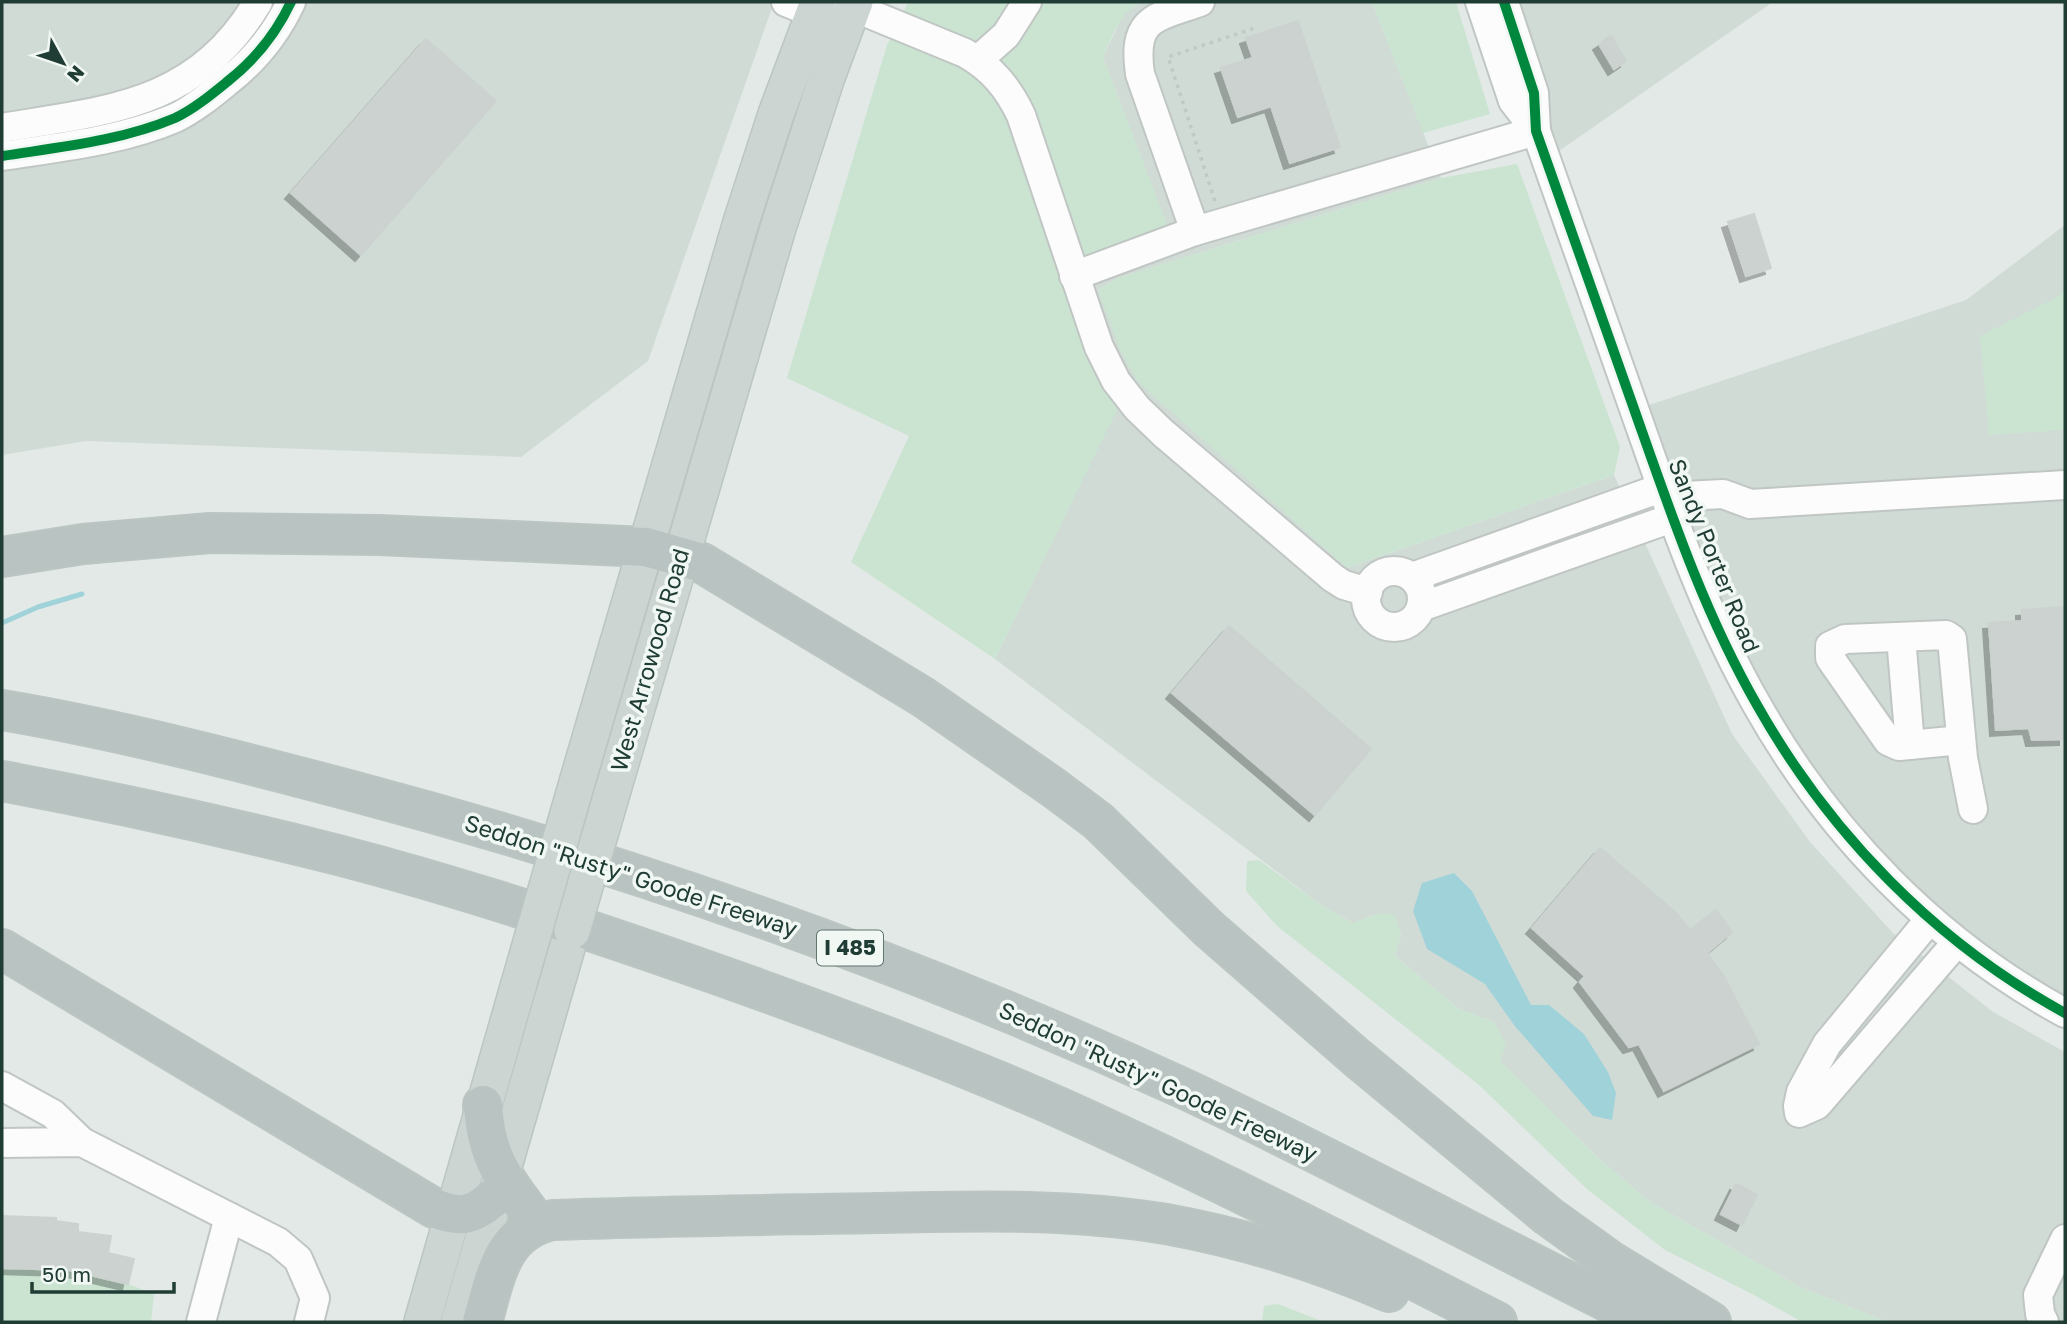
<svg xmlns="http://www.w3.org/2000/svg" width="2067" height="1324" viewBox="0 0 2067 1324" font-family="'Golos Text',sans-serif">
  <defs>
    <filter id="shadow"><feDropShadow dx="-6" dy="6" stdDeviation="0" flood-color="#0004"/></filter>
  </defs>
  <rect width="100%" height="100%" fill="#e3e9e6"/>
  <!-- built -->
  <g fill="#d0dbd6">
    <path d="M2,2H774L648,361L521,457L86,441L2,455Z"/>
    <path d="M1144,2H1372L1441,178L1118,278L1098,290L1347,568L1614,475L1732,734L1810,842L1893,933L1993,1012L2065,1052V1322H1888L1800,1287L1650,1202L1597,1157L1499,1060L1494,1022L1459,1009L1395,956L1401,934L1376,914L1353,923L1321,905L995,659L1119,404L1064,282L1170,235L1103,57L1123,15L1136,4Z"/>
    <path d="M1510,2H1773L1559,151Z"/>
    <path d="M2065,225V1001L2018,977L1879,859L1793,745L1730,638L1643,407L1966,300Z"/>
  </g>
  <!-- green -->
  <g fill="#cbe4d2">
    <path d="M908,2H1144C1120,10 1113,36 1103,57L1171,235L1064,282L1120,404L995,659L851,562L909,436L787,378L887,45Z"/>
    <path d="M1372,2H1456L1490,114L1423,133Z"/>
    <path d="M1517,164L1620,447L1614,475L1347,568L1138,382L1119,348L1098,290L1118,278L1441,178Z"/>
    <path d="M2065,290V430L1989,435L1980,336L2057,297Z"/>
    <path d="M1259,860L1321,905L1353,923L1376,914H1394L1401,934L1395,956L1459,1009L1494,1022L1506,1044L1500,1061L1597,1157L1650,1202L1800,1287L1888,1322H1802L1754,1295L1665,1250L1588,1190L1479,1085L1277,926L1246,891L1247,861Z"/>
    <path d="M2,1268L69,1270L128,1284L154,1294L151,1322H2Z"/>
    <path d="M1278,1304L1324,1322H1262L1264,1306Z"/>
  </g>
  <!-- water -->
  <path fill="#a0d2da" d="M1454,873L1472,891L1531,1005H1549L1584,1034L1608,1072L1616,1093L1612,1120L1593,1116L1514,1025L1485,984L1427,949L1413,911L1422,883Z"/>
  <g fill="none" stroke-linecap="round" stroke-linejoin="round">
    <!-- stream -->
    <path stroke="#a0d2da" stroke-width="5" d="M2,623L38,607L82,594"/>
  </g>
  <!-- building -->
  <g fill="#ccd2cf" stroke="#cbd2cf" stroke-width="2" filter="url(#shadow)">
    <path d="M1298,21L1340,147L1290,163L1271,106L1238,117L1221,68L1253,58L1246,38Z"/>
    <path d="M1611,36L1626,61L1614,69L1599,44Z"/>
    <path d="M426,39L496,101L361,255L291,193Z"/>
    <path d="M1754,214L1771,268L1746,276L1728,222Z"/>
    <path d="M2065,607V739L2032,740L2029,728L1996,730L1989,623L2022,621V610Z"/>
    <path d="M1229,626L1371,749L1315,815L1172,693Z"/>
    <path d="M1600,848L1676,913L1690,930L1716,910L1732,932L1707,953L1723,975L1759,1044L1664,1091L1639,1044L1629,1047L1580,982L1585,976L1532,928Z"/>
    <path d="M1736,1184L1757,1195L1742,1225L1721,1214Z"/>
    <path d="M2,1216L56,1218V1221L78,1224V1232L111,1236L108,1253L134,1259L128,1284L69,1270L2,1268Z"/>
  </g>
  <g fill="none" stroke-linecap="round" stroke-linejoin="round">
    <defs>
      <g id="minor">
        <path d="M786,2L813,13L833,10"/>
        <path d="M847,2L853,7L965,53C992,68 1008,88 1021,115L1099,347L1116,381L1137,408L1163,433L1333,578L1344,585L1368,592"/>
        <path d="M1480,2L1513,101L1536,131"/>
        <path d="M1504,2L1534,93L1536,131C1569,223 1601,315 1633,406C1669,508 1703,611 1757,705C1829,833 1936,943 2065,1013"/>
        <path d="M978,60L1006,35L1027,2"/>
        <path d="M2,128C109,110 196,106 258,2"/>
        <path d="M2,156C60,147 121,141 175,118C194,109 212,94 228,81C256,59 276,34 291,2"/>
        <path d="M1195,231L1140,74C1132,18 1154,18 1200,2"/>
        <path d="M1074,276L1195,231L1536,131"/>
        <path d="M1665,497L1723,494L1750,504L2065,485"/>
        <circle cx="1394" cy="599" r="28"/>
        <path d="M1412,577L1661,488"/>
        <path d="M1421,607L1672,518"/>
        <path d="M1901,637L1910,745"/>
        <path d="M1961,740L1899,746L1888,741L1830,658V646L1845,639L1946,635L1952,639L1963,758L1973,809"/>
        <path d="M1930,919L1827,1044L1801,1092L1798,1106L1799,1113L1817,1105L1957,942"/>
        <path d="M2,1086L53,1114L82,1142"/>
        <path d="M2,1143L82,1142L278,1242L298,1259L315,1298L309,1322"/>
        <path d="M201,1322L229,1217"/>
        <path d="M2044,1322L2040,1314L2038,1295L2065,1239"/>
      </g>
      <g id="major">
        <path d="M578,779L741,222L776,114L818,2"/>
        <path d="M613,790L778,228L827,77L855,2"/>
        <path d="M422,1322L518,987"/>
        <path d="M459,1322L572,931"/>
      </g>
      <g id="highway">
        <path d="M2,557L83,544L210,533L379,535L646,547L702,563L923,697L1054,788L1098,821L1209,929L1356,1057L1548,1216L1612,1262L1711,1322"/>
        <path d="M2,710C121,730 239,761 356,792C642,868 920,967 1189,1091C1344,1164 1495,1246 1648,1322"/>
        <path d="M2,781C115,802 227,827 338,855C465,888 590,930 713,973C832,1015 950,1059 1065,1110C1211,1176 1354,1249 1497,1322"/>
        <path d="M2,949L434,1208C459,1218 472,1217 493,1198"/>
        <path d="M483,1105C486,1159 505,1181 537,1223"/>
        <path d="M482,1322C495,1278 500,1231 553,1220C660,1216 768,1215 876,1213C973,1211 1070,1208 1166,1224C1243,1238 1317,1261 1389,1292"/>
      </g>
    </defs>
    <!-- minor casing -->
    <use href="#minor" stroke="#c0c6c3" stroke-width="32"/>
    <!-- major casing -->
    <use href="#major" stroke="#bbc5c2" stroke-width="38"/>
    <!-- highway casing -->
    <use href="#highway" stroke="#bbc5c2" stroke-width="42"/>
    <!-- path -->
    <path stroke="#c0c9c5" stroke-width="3.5" stroke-dasharray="3.5 5" stroke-linecap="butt" d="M1215,201L1168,57L1258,27"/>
    <!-- minor -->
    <use href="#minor" stroke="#fbfcfb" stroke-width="28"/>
    <!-- major -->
    <use href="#major" stroke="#cdd5d3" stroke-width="35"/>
    <!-- highway -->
    <use href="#highway" stroke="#b9c3c1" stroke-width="38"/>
    <defs>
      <g id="major-bridge">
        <path d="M572,931L613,790"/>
        <path d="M518,987L578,779"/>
      </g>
    </defs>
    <!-- major-bridge casing -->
    <use href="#major-bridge" stroke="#bbc5c2" stroke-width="38" stroke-linecap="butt"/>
    <!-- major-bridge -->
    <use href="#major-bridge" stroke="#cdd5d3" stroke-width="35"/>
    <defs>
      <g id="cycleway">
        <path d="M1504,2L1534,93L1536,131C1569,223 1601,315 1633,406C1669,508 1703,611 1757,705C1829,833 1936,943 2065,1013"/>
        <path d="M2,156C60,147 121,141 175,118C194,109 212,94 228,81C256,59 276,34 291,2"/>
      </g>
    </defs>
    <!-- cycleway casing -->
    <use href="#cycleway" stroke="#f1f8f4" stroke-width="15"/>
    <!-- cycleway -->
    <use href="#cycleway" stroke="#00873e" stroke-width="10"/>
  </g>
  <g text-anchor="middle" stroke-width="7" stroke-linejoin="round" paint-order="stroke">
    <!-- shield labels -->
    <rect fill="#f1f8f4" stroke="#5f756e" stroke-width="2" x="817" y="930.5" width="66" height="35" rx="5"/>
    <g font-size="21" font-weight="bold" fill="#203d35">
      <text x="850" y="955">I 485</text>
    </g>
    <!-- street labels -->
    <g font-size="23" fill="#203d35" stroke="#f1f8f4">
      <text transform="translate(1714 556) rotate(68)" y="8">Sandy Porter Road</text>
      <text transform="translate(650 660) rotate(-74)" y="8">West Arrowood Road</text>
      <text transform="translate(631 876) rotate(18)" y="8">Seddon "Rusty" Goode Freeway</text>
      <text transform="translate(1158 1082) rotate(25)" y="8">Seddon "Rusty" Goode Freeway</text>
    </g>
  </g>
  <!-- border -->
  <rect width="2067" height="1324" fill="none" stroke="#203d35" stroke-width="7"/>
  <!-- north arrow -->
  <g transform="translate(63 63) rotate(130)" stroke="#f1f8f4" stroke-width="5" paint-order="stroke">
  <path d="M0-5L12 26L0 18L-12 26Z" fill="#203d35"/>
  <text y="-10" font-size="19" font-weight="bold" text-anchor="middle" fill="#203d35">N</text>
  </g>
  <!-- scale -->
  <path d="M32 1282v10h142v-10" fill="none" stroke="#203d35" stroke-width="3.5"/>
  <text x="42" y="1282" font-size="21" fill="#203d35" stroke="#f1f8f4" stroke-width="5" paint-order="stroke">50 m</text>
</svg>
